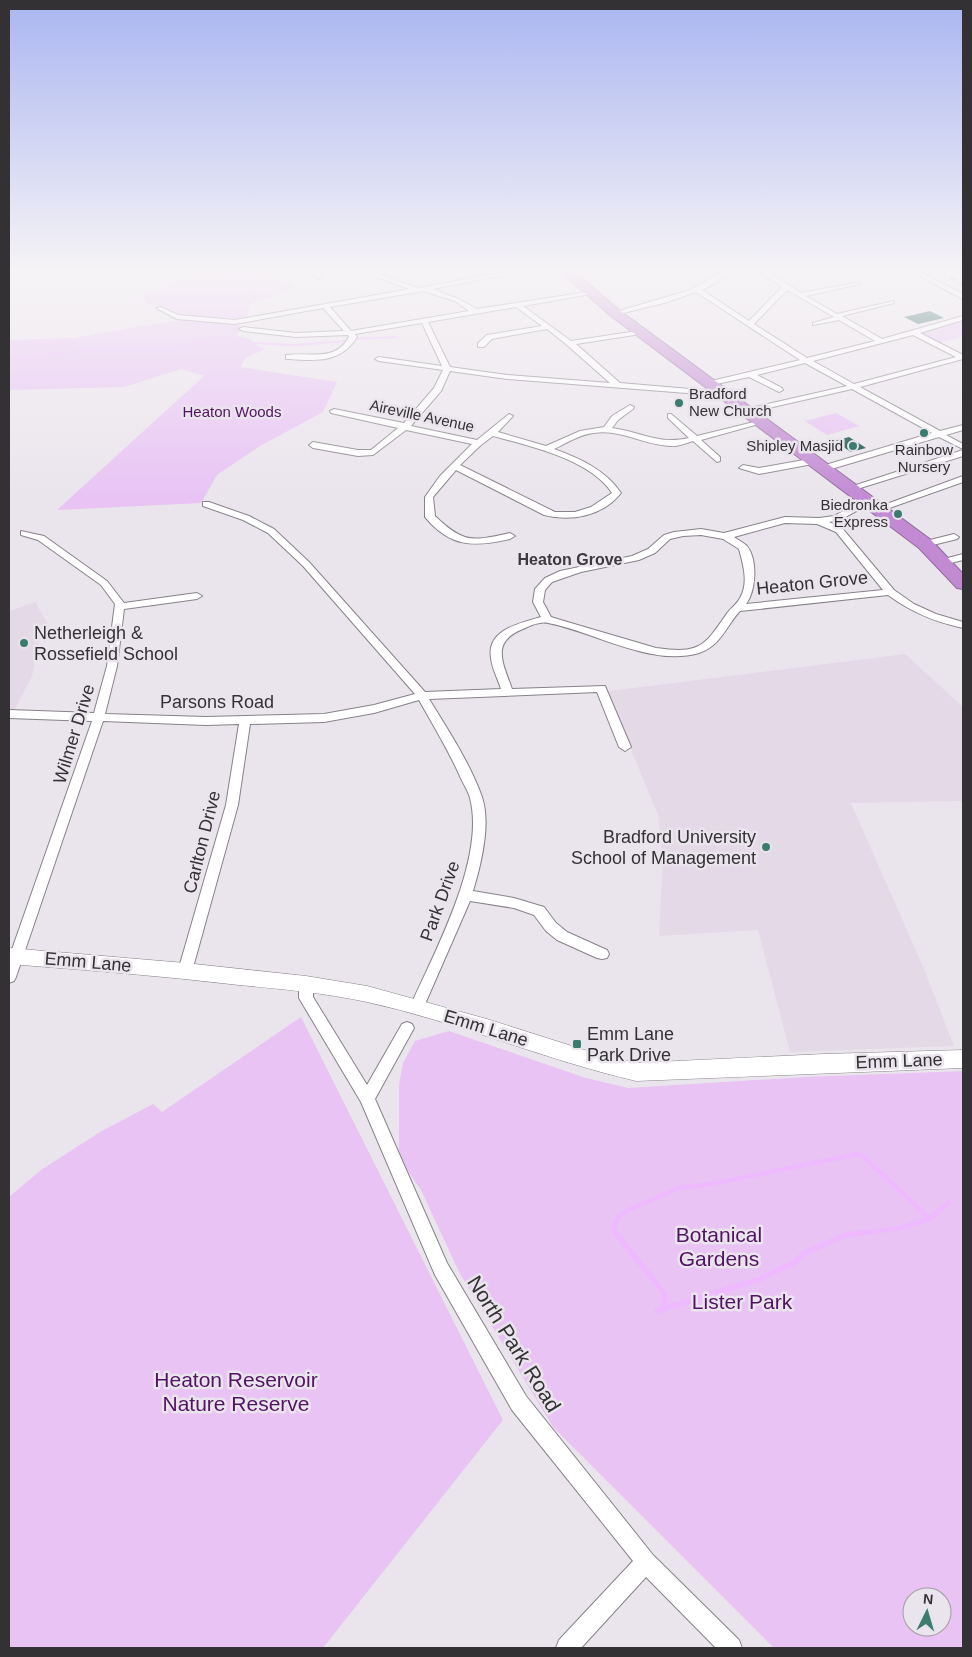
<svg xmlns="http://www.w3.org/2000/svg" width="972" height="1657" viewBox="0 0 972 1657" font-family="Arial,sans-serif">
  <rect width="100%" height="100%" fill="#eae5ec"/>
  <!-- built -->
  <g fill="#e4d9e7">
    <path d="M35,602L49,626H42L32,676L14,711H9V611Z"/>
    <path d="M905,654L963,707V801L851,803L924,969L954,1046L790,1052L758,930L659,936L663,861L658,815L610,699L609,691Z"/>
  </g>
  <!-- green -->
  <g fill="#e8c3f4" fill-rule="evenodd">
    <path d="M9,268H153L147,277Z"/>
    <path d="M230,268H267L269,276L293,284V287L284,293L252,303L246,318L240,323L238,336L251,339L253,343L265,349L246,358L240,367L337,382L323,412L260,446L217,475L201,503L57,510L204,376L181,369L124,387L9,390V340L73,338L177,320L182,315L163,306L147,305L142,292L163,288L183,277L217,278L231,270Z"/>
    <path d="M963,321V336L939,343L918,332Z"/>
    <path d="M836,413L859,426L827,435L805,421Z"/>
    <path d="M301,1017L503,1420L323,1648H9V1197L41,1170L100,1132L153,1104L162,1112Z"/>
    <path d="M449,1031L586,1078L628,1088L806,1077L963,1071V1648H774L553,1427L459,1272L421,1190L399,1158V1085L403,1063L415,1041ZM912,1597H942V1627H912Z"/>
  </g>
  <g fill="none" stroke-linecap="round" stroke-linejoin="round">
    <!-- stream-far2 -->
    <g stroke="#eeb9fe" stroke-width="2">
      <path d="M357,339L396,337"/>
      <path d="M9,359L20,360L53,354L108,349L173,350L218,336L253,343L295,345L345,341"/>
    </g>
    <!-- stream-far1 -->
    <g stroke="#eeb9fe" stroke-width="4.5">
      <path d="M616,1234L613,1230L618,1217L628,1210L679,1188L711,1184L858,1154L863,1156L930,1219"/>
      <path d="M856,1234L900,1228L930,1219L949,1202"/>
    </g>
    <!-- stream -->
    <g stroke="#eeb9fe" stroke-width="5.5">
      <path d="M615,1232L665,1294L664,1309"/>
      <path d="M657,1311L760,1279L794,1263L803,1254L845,1235L866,1232"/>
    </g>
  </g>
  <!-- building -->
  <g fill="#084c40">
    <path d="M930,311L944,318L918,324L904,317Z"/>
    <path d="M849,437L866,448L851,452L834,441Z"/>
  </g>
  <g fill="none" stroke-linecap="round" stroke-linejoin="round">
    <defs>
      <g id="street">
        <path d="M319,268H327L320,273L321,277L318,279L315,277L314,272Z"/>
        <path d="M350,268H361L418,288L527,268H543L432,289L459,299L477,309L593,291L594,292L591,294L523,306L571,341L644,330V334H641L576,344L620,383L725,392L729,394L725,396L507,379L450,371L441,391L411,426L477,440L509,414L513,416L498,432L546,446L580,431L604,427L612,416L630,405L634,407L633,409L618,420L612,428C642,432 657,445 689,438L668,418V414H671L697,436L762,420L766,422L701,440L720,457V461L717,462L693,441C686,443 678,447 670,446C644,445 620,429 594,433C580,434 567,443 554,449C579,458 606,470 621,493C603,516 571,522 544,515L456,470L433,497L435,516C464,544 473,541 510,533L515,536L510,539C474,547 451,548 425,517V497L440,476L472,444L406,430L373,455L358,456L313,448L309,445L313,442L358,450H371L398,428L331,413L330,411L334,409L404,423L434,388L443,370L379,361L375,359L379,357L442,366L422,323L355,334L357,337C341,363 316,361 289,359H286V355C310,352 335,362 349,337L348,335L296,337L243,331L239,329L243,327L296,333L344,331L323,308L235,324L177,319L156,308L161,307L178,315L235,320L410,289ZM423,291L455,301L469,311L351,331L330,307ZM516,307L542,326L487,335L478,343V347H484L492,339L547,329L567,345L610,383L507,375L450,367L428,322ZM493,436C529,446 590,459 612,493L591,507L575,512H555L460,465L481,445Z"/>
        <path d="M729,268H737L723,279L702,290L749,321L782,287L754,268H762L801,293L860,282V284L806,296L837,314L894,301V303L842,316L882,339L963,316V320L920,333L963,355V359L860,387L940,431L963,425V430L946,435L963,444V449L939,437L828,470H822V466L932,433L852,389L746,413V409L847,386L805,363L757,375L782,388L783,390L779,392L749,377L707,386V382L800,360L696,292L664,303L615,315L612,313L690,290ZM787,290L834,317L813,323V325L839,320L875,341L807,358L754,324ZM913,335L956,357L854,384L813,361Z"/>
        <path d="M890,268H910L907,270Z"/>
        <path d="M912,270H916L963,294V299L912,272Z"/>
        <path d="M963,450V456L854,490L851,491L847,488Z"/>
        <path d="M815,458L819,461L818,463L759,474L739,468L743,465L759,468Z"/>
        <path d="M963,476V482L881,511H875L873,509Z"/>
        <path d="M868,498L872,501L871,503L840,520L829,522L842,528L894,590L914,604L936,614L963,622V628C935,622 911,612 888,595L740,611C726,626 721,646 699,653C651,667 595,632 548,623C541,621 529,626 523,629C490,642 503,663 512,689L605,686L631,747L625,751L619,747L597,692L429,699C448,730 470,763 482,797C491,824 481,865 473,891L514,898L544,907L556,923L567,932L607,950L609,954L607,958L602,959L597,958L557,940L546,931L534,915L514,908L470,901L422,1011L417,1013L412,1011L410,1007C434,953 486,858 470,798C468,790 462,782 459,774C447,748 433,725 419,700L374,713L324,722L250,724L238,805L192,971L190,975L185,977L180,975L178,971L226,805L239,724L206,725L103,721L16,977L14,981L9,983V958L92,721L9,718V710L94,713L107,666L115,604L101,585L38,540L21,535V531L44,536L107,581L124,603L197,593L202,596L197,599L124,609L117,666L105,714L206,717L324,714L374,705L415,694L303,566L268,533L243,520L203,506V502H209L249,516L274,529L309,562L425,692L501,689C498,679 492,669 491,658C486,630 520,623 541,617L533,602L535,589L545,578L560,571L632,556L648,549L664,535L674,532L701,529L724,533L785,517L819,518L834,516ZM785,523L817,524L836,532L883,590L746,604C756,591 758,560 747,546C744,543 738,540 734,537ZM701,535L723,539L739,549C743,564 749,583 740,598C737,604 732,607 728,612C704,647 700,654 656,648L564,621L551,617L543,602L545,590L552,582L581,572L639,560L655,553L670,539L683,536Z"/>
        <path d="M954,534L959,537L957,539L925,547L920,544L922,542Z"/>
        <path d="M963,554V560L943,565L938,562L940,560Z"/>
        <path d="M306,978L311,980L313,984V997L367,1085L402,1024L407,1022L412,1024L414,1028L375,1099L447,1263L526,1396L653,1555L739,1640L742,1648H716L646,1577L581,1648H556L559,1640L633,1561L512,1410L435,1275L361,1102L299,998V984L301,980Z"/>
      </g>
      <path id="secondary" d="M9,948L185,963L306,976L367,986L487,1019L597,1054L636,1063L824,1054L963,1050V1068L636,1081C545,1060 458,1022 367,1002C325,993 282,989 239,985C163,976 86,970 9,964Z"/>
      <path id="highway" d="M556,268H570L619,310L931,540L963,574V589L957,588L919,548L611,316Z"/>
    </defs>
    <!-- street casing -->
    <use href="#street" stroke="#878289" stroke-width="2"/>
    <!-- secondary casing -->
    <use href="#secondary" stroke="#878289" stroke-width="1"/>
    <!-- highway casing -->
    <use href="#highway" stroke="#906b9b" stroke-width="2"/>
    <!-- street -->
    <use href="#street" fill="#fff" fill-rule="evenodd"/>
    <!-- secondary -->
    <use href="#secondary" fill="#fff" fill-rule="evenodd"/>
    <!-- highway -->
    <use href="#highway" fill="#c28ad3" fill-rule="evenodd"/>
    <defs>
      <path id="rail" d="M935,268L963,285"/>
    </defs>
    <!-- rail casing -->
    <use href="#rail" stroke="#908d92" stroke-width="3"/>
    <!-- rail -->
    <use href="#rail" stroke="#eae5ec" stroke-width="2" stroke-dasharray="6" stroke-linecap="butt"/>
  </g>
  <!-- sky -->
  <linearGradient id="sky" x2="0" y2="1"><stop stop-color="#aab6f1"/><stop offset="0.54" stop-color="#f6f3f6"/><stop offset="1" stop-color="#f6f3f6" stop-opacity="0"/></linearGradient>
  <rect width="972" height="500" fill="url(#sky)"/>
  <!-- markers -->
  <g fill="#3a7c6d" stroke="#eae5ec" stroke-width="2">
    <circle cx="679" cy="403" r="5"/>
    <circle cx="924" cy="433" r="5"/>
    <circle cx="853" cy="446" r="5"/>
    <circle cx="898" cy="514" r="5"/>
    <circle cx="24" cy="643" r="5"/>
    <circle cx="766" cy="847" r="5"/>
    <rect x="572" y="1039" width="10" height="10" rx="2.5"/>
  </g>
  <g text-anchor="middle" stroke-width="5" stroke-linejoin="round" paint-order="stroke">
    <!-- far-poi labels -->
    <g font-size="15" fill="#333134" stroke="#eae5ec" text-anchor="end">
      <text x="689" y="399" text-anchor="start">Bradford<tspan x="689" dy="17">New Church</tspan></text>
      <text x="843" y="451">Shipley Masjid</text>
      <text x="924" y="455" text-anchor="middle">Rainbow<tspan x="924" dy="17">Nursery</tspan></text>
      <text x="888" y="510">Biedronka<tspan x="888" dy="17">Express</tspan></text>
    </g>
    <!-- far-park labels -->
    <g font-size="15" fill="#531364" stroke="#eae5ec">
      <text x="232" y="417">Heaton Woods</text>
    </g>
    <!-- far-street labels -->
    <g font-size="15" fill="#333134" stroke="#eae5ec">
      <text transform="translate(422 416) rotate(12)" y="5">Aireville Avenue</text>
    </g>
    <!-- far-neighbourhood labels -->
    <g font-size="16" font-weight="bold" fill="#3d383e" stroke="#eae5ec">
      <text x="570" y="565">Heaton Grove</text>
    </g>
    <!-- street labels -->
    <g font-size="18" fill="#333134" stroke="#eae5ec">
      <text transform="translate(812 583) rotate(-6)" y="6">Heaton Grove</text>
      <text x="217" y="708">Parsons Road</text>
      <text transform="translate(74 734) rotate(-73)" y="6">Wilmer Drive</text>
      <text transform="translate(202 842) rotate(-76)" y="6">Carlton Drive</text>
      <text transform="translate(440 901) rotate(-70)" y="6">Park Drive</text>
      <text transform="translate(88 962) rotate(5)" y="6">Emm Lane</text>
      <text transform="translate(486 1028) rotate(17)" y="6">Emm Lane</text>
      <text transform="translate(899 1061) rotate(-2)" y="6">Emm Lane</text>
    </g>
    <!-- poi labels -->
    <g font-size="18" fill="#333134" stroke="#eae5ec" text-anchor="start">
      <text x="34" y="639">Netherleigh &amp;<tspan x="34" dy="21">Rossefield School</tspan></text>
      <text x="756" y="843" text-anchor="end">Bradford University<tspan x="756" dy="21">School of Management</tspan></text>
      <text x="587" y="1040">Emm Lane<tspan x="587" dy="21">Park Drive</tspan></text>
    </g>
    <!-- near-park labels -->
    <g font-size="21" fill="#531364" stroke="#eae5ec">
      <text x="719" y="1242">Botanical<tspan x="719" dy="24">Gardens</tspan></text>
      <text x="742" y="1309">Lister Park</text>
      <text x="236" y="1387">Heaton Reservoir<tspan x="236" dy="24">Nature Reserve</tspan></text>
    </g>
    <!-- near-street labels -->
    <g font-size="21" fill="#333134" stroke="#eae5ec">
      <text transform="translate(514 1344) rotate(58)" y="7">North Park Road</text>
    </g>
  </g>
  <!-- border -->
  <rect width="972" height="1657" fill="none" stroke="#333134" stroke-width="20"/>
  <!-- north arrow -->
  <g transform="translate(927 1612) rotate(5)"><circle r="24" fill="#eae5ec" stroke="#a19da2"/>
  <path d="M0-4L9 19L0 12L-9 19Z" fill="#3a7c6d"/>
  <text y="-8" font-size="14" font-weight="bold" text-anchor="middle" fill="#333134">N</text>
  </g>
</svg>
